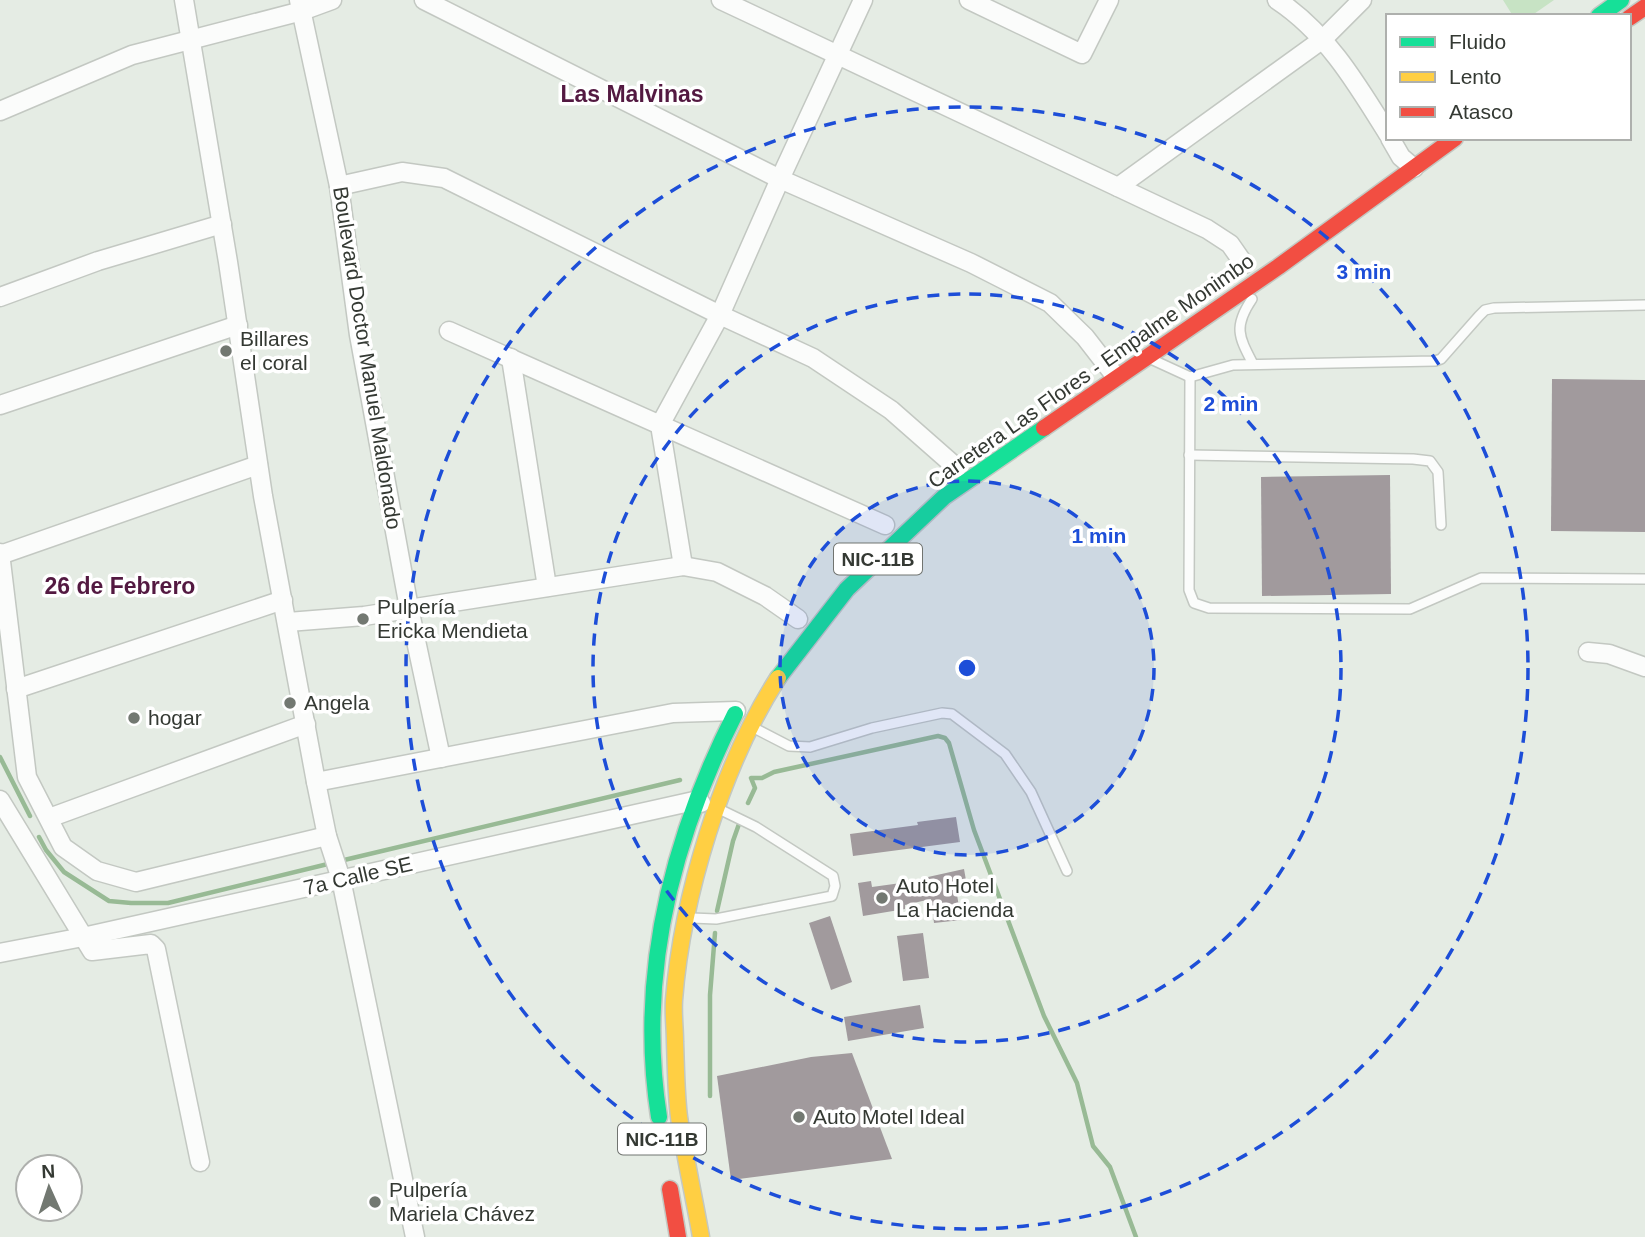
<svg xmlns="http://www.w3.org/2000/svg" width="1645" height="1237" viewBox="0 0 1645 1237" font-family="Arial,sans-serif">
  <rect width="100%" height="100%" fill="#e5ece4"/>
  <!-- green -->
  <path fill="#c7e3c4" d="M1503,0H1554L1531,16H1513Z"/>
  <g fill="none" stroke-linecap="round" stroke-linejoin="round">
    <!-- stream -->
    <g stroke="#98ba95" stroke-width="4.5">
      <path d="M0,757L30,816"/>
      <path d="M748,803L755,788L751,778H762L774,772L938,736L945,738L949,743L974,830L1044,1016L1077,1083L1093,1146L1110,1167L1136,1237"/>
      <path d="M39,837L46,850L64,872L109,901L131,903H168L332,863"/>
      <path d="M340,861L680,780"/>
      <path d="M717,911L733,841L739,824"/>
      <path d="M710,1096V995L715,933"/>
    </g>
  </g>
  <!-- building -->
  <g fill="#a19a9d">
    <path d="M1552,379L1645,380V532L1551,531Z"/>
    <path d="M1390,475L1391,594L1262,596L1261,477Z"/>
    <path d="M956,817L960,842L853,856L850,834L918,825L917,822Z"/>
    <path d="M964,869L967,886L956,888L961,920L934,923L931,899L905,905V909L863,916L858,883L871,881L872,887L901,883Z"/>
    <path d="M830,916L852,982L831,990L809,923Z"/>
    <path d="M923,933L929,978L903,981L897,936Z"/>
    <path d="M920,1005L924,1028L848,1041L844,1017Z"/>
    <path d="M852,1053L892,1159L731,1180L717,1076L811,1057Z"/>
  </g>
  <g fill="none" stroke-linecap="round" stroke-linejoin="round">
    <defs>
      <g id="lane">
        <path d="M1252,299C1233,327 1239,337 1253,364"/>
        <path d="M1153,360L1190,377L1233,365L1435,361L1441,359L1479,316L1485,310L1494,308L1645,305"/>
        <path d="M1190,377L1189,590L1194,603L1209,608L1410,609L1481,578L1645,579"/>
        <path d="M1189,455L1413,459L1430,461L1438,472L1441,525"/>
        <path d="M756,729L789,746L810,747L872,728L942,713L952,714L1005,754L1031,792L1067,871"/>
        <path d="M692,918L716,919L832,896L835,886L833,876L756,827L721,810"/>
      </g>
      <g id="street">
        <path d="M184,0L228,262L263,496L316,782L327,836L341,879L415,1237"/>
        <path d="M299,0L339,186L359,335L409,608L441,758"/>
        <path d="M424,0L780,179L971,263L1050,303L1085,337L1116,377"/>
        <path d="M721,0L1207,229L1230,244L1244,264"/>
        <path d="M969,0L1082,54L1109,0"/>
        <path d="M1277,0C1327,33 1357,84 1388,134"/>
        <path d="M0,111L132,55L302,11L332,0"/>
        <path d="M1390,138L1401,157L1414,168"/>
        <path d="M339,186L402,172L444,178L720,315L813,358L891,410L957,468"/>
        <path d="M1118,187L1323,39L1362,0"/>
        <path d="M0,297L98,261L222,224"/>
        <path d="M449,331L885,525"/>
        <path d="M511,358L547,587"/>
        <path d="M0,405L238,325"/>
        <path d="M0,553L27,777L63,847L97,871L136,882L327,836"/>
        <path d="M0,555L258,465"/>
        <path d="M683,566L660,425L720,315L780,179L863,0"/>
        <path d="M288,622L364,616L683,566L717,572L765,596L798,619"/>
        <path d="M1588,652L1609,654L1645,667"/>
        <path d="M16,689L283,600"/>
        <path d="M316,782L673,713L736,711"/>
        <path d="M0,800L92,951L151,944L156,949L200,1162"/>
        <path d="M49,818L306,724"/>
        <path d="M0,953L83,937L694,801L701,803"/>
      </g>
      <g id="fast">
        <path d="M1599,16L1621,0"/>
        <path d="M778,678L847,589L944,497L1044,428"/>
        <path d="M659,1117C637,977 672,839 735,714"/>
      </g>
      <path id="slow" d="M701,1237C694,1197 685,1157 679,1117C676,1092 676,1067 675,1042C675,1028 673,1014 674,1000C682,897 722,765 778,678"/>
      <g id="jam">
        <path d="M1629,18L1645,7"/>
        <path d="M1044,428L1278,267L1455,138"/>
        <path d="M670,1189L678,1237"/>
      </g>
    </defs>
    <!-- lane casing -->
    <use href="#lane" stroke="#c3c8c2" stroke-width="12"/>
    <!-- street casing -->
    <use href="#street" stroke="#c3c8c2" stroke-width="21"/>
    <!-- fast casing -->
    <use href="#fast" stroke="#c3c8c2" stroke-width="19"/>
    <!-- slow casing -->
    <use href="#slow" stroke="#c3c8c2" stroke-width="19"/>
    <!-- jam casing -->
    <use href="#jam" stroke="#c3c8c2" stroke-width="19"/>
    <!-- lane -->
    <use href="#lane" stroke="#fbfcfb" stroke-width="9"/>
    <!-- street -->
    <use href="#street" stroke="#fbfcfb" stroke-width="18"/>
    <!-- fast -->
    <use href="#fast" stroke="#16e098" stroke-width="16"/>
    <!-- slow -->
    <use href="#slow" stroke="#ffcf43" stroke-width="16"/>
    <!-- jam -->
    <use href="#jam" stroke="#f24e42" stroke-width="16"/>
  </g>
  <!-- distance rings -->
  <circle cx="967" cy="668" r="187" fill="#1d4ed8" fill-opacity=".12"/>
  <g fill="none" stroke="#1d4ed8" stroke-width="3.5" stroke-dasharray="12 9">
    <circle cx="967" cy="668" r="187"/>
    <circle cx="967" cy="668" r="374"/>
    <circle cx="967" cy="668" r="561"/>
  </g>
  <!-- markers -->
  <g fill="#727871" stroke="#fff" stroke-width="2.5">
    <circle cx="226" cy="351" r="7"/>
    <circle cx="363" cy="619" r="7"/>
    <circle cx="290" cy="703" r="7"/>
    <circle cx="134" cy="718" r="7"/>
    <circle cx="882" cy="898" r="7"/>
    <circle cx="799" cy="1117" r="7"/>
    <circle cx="375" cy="1202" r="7"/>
  </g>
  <g text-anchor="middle" stroke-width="7" stroke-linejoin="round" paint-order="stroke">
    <!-- shield labels -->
    <g fill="#fff" stroke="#717470" stroke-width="2">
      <rect x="834" y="543.5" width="88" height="31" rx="5"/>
      <rect x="618" y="1123.5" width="88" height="31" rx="5"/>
    </g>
    <g font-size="19" font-weight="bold" fill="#343933">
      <text x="878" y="566">NIC-11B</text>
      <text x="662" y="1146">NIC-11B</text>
    </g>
    <!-- poi labels -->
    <g font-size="21" fill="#343933" stroke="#fff" text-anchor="start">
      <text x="240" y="346">Billares<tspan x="240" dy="24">el coral</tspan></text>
      <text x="377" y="614">Pulpería<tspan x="377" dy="24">Ericka Mendieta</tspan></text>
      <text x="304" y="710">Angela</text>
      <text x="148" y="725">hogar</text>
      <text x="896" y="893">Auto Hotel<tspan x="896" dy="24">La Hacienda</tspan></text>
      <text x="813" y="1124">Auto Motel Ideal</text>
      <text x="389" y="1197">Pulpería<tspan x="389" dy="24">Mariela Chávez</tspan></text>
    </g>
    <!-- street labels -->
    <g font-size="21" fill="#343933" stroke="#fff">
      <text transform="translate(367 358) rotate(81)" y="7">Boulevard Doctor Manuel Maldonado</text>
      <text transform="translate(1091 371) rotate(-35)" y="7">Carretera Las Flores - Empalme Monimbo</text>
      <text transform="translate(358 876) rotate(-13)" y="7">7a Calle SE</text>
    </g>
    <!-- neighbourhood labels -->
    <g font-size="23" font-weight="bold" fill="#531941" stroke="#fff">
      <text x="632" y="102">Las Malvinas</text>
      <text x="120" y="594">26 de Febrero</text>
    </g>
  </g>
  <circle cx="967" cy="668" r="10" fill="#1d4ed8" stroke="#fff" stroke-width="3.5"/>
  <g font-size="21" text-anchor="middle" font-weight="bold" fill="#1d4ed8" stroke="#fff" stroke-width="7" stroke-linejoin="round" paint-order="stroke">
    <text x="1364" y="279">3 min</text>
    <text x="1231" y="411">2 min</text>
    <text x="1099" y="543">1 min</text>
  </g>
  <!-- legend -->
  <rect x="1386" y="14" width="245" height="126" fill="#ffffff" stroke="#aeb0ad" stroke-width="2"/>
  <rect x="1400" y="37" width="35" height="10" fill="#16e098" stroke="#aeb0ad" stroke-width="2"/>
  <text x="1449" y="49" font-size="21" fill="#343933">Fluido</text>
  <rect x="1400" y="72" width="35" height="10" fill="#ffcf43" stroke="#aeb0ad" stroke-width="2"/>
  <text x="1449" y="84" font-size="21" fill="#343933">Lento</text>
  <rect x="1400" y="107" width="35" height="10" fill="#f24e42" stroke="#aeb0ad" stroke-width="2"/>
  <text x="1449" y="119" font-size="21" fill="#343933">Atasco</text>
  <!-- north arrow -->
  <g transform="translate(49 1188) rotate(357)"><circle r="33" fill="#ffffff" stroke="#aeb0ad" stroke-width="2"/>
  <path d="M0-5L12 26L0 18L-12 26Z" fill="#727871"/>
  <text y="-10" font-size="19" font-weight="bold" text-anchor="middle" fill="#343933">N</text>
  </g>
</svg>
